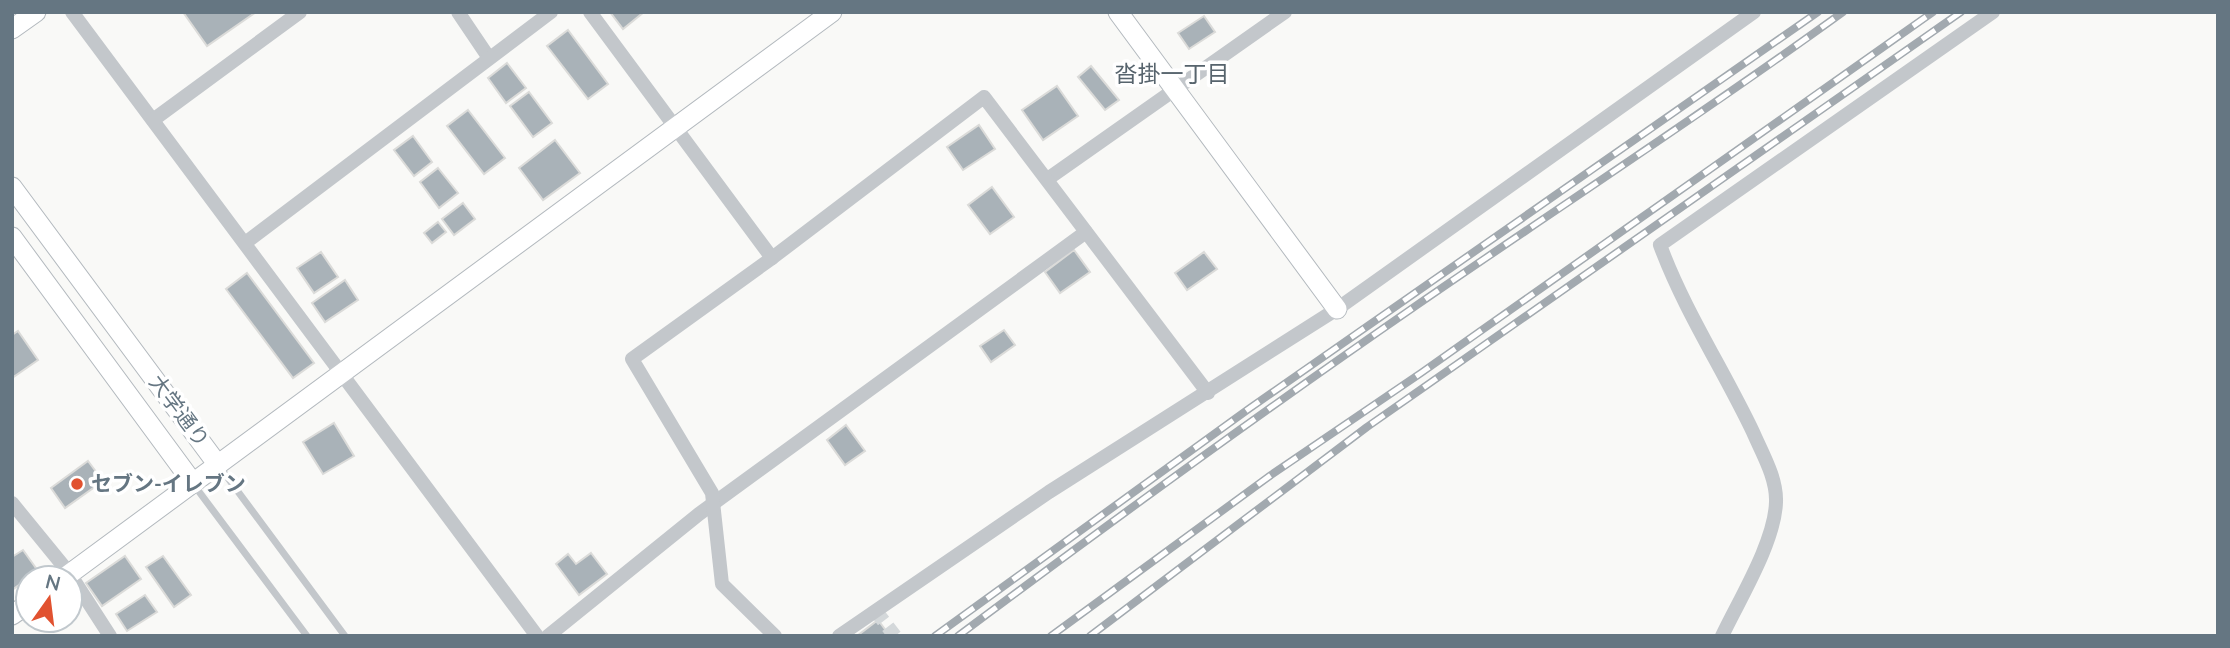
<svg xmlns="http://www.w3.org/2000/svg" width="2230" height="648" viewBox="0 0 2230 648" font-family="Lato,'Noto Sans JP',sans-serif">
  <rect width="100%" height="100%" fill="#f9f9f7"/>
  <!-- building -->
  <g fill="#a9b2b8" stroke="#dbdbd9" stroke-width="2">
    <path d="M183,12H256L207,46Z"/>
    <path d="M610,12H644L623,29Z"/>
    <path d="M1204,16L1215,32L1189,49L1178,33Z"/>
    <path d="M568,30L608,84L588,99L547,46Z"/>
    <path d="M507,63L526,88L506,103L488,78Z"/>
    <path d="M1091,66L1119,100L1105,110L1078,77Z"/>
    <path d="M1057,86L1078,116L1043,140L1022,110Z"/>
    <path d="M529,92L552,123L533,137L510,106Z"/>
    <path d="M468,110L505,158L484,174L447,126Z"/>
    <path d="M979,125L995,149L963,170L947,147Z"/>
    <path d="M413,136L432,162L414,176L394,150Z"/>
    <path d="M555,140L580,173L543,200L519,168Z"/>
    <path d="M438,168L458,193L439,208L420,182Z"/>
    <path d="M992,187L1014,217L990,234L968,205Z"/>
    <path d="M463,203L475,219L454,235L442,219Z"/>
    <path d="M438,222L446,232L432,243L424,233Z"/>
    <path d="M1074,250L1090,272L1060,293L1045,272Z"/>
    <path d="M321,252L338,277L314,293L297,268Z"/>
    <path d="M1204,252L1217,269L1187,290L1175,273Z"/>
    <path d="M247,273L314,363L293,378L226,289Z"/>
    <path d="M345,280L358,300L325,322L312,303Z"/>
    <path d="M1004,330L1015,345L991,362L980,346Z"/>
    <path d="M18,331L38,360L12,378V335Z"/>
    <path d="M334,423L354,456L323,474L303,442Z"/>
    <path d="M846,425L865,451L845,465L827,440Z"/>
    <path d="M88,461L103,481L65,508L51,488Z"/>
    <path d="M23,550L38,571L12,590V557Z"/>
    <path d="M591,553L607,574L579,595L556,564L568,554L576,564Z"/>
    <path d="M125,556L141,579L102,606L86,583Z"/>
    <path d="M163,556L191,595L174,607L146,567Z"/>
    <path d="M145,595L157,612L127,631L116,614Z"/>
    <path d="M878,620L890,636H857Z"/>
  </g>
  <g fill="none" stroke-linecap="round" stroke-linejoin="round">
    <!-- street-tunnel -->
    <path stroke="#d4d8da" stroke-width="14" stroke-dasharray="14 7" stroke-linecap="butt" d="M875,610L895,636"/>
    <defs>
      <g id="secondary">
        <path d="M1118,12L1337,309"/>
        <path d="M12,29L36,12"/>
        <path d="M12,187L218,465"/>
        <path d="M12,237L193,483"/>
        <path d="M64,578L832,12"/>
        <path d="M12,615L28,604"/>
      </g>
    </defs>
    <!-- secondary casing -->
    <use href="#secondary" stroke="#b3b9be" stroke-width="21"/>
    <!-- lane -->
    <g stroke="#c3c7cb" stroke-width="7">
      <path d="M219,466L345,636"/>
      <path d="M194,485L307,636"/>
    </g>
    <!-- street -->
    <g stroke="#c3c7cb" stroke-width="14">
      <path d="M72,12L537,636"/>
      <path d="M458,12L489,58"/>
      <path d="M590,12L772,258"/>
      <path d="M153,120L300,12"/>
      <path d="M1049,178L1285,12"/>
      <path d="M245,243L551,12"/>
      <path d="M12,503L70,574L110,636"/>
      <path d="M548,636L699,514L1086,232"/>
      <path d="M775,636L722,584L712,493L632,359L772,258L984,97L1208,393"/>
      <path d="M839,636L1049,492L1337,309L1754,12"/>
      <path d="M1722,636C1739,600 1775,542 1776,502C1777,478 1762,453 1753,432C1723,369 1684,310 1660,245L1993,12"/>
    </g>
    <!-- secondary -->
    <use href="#secondary" stroke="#fff" stroke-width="19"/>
    <defs>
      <g id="rail">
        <path d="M935,636L1250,408L1818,12"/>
        <path d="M958,636C1109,523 1262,412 1417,305C1559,207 1704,113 1843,12"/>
        <path d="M1051,636L1271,475L1421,373L1933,12"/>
        <path d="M1090,636L1367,427L1961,12"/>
      </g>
    </defs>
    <!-- rail casing -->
    <use href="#rail" stroke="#a2a9af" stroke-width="8"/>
    <!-- rail -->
    <use href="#rail" stroke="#fff" stroke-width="5" stroke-dasharray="16" stroke-linecap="butt"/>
  </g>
  <!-- markers -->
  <circle fill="#e15230" stroke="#fff" stroke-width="2.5" cx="77" cy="484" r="7"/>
  <g text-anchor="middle" stroke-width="7" stroke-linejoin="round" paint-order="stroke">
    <!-- street labels -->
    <g font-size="21" fill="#657682" stroke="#fff">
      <text transform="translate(179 411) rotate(53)" y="7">大学通り</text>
    </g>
    <!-- poi labels -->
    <g font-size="21" font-weight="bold" fill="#657682" stroke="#fff" text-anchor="start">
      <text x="91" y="491">セブン-イレブン</text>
    </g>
    <!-- neighbourhood labels -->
    <g font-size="23" fill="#57646d" stroke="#fff">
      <text x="1172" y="82">沓掛一丁目</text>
    </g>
  </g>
  <!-- border -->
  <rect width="2230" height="648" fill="none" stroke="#657682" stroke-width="28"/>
  <!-- north arrow -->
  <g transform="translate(49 599) rotate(14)"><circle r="33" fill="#ffffff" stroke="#c1c8cd" stroke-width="2"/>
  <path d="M0-5L12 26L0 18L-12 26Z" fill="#e15230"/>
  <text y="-10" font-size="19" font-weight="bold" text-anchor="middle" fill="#657682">N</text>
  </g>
</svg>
